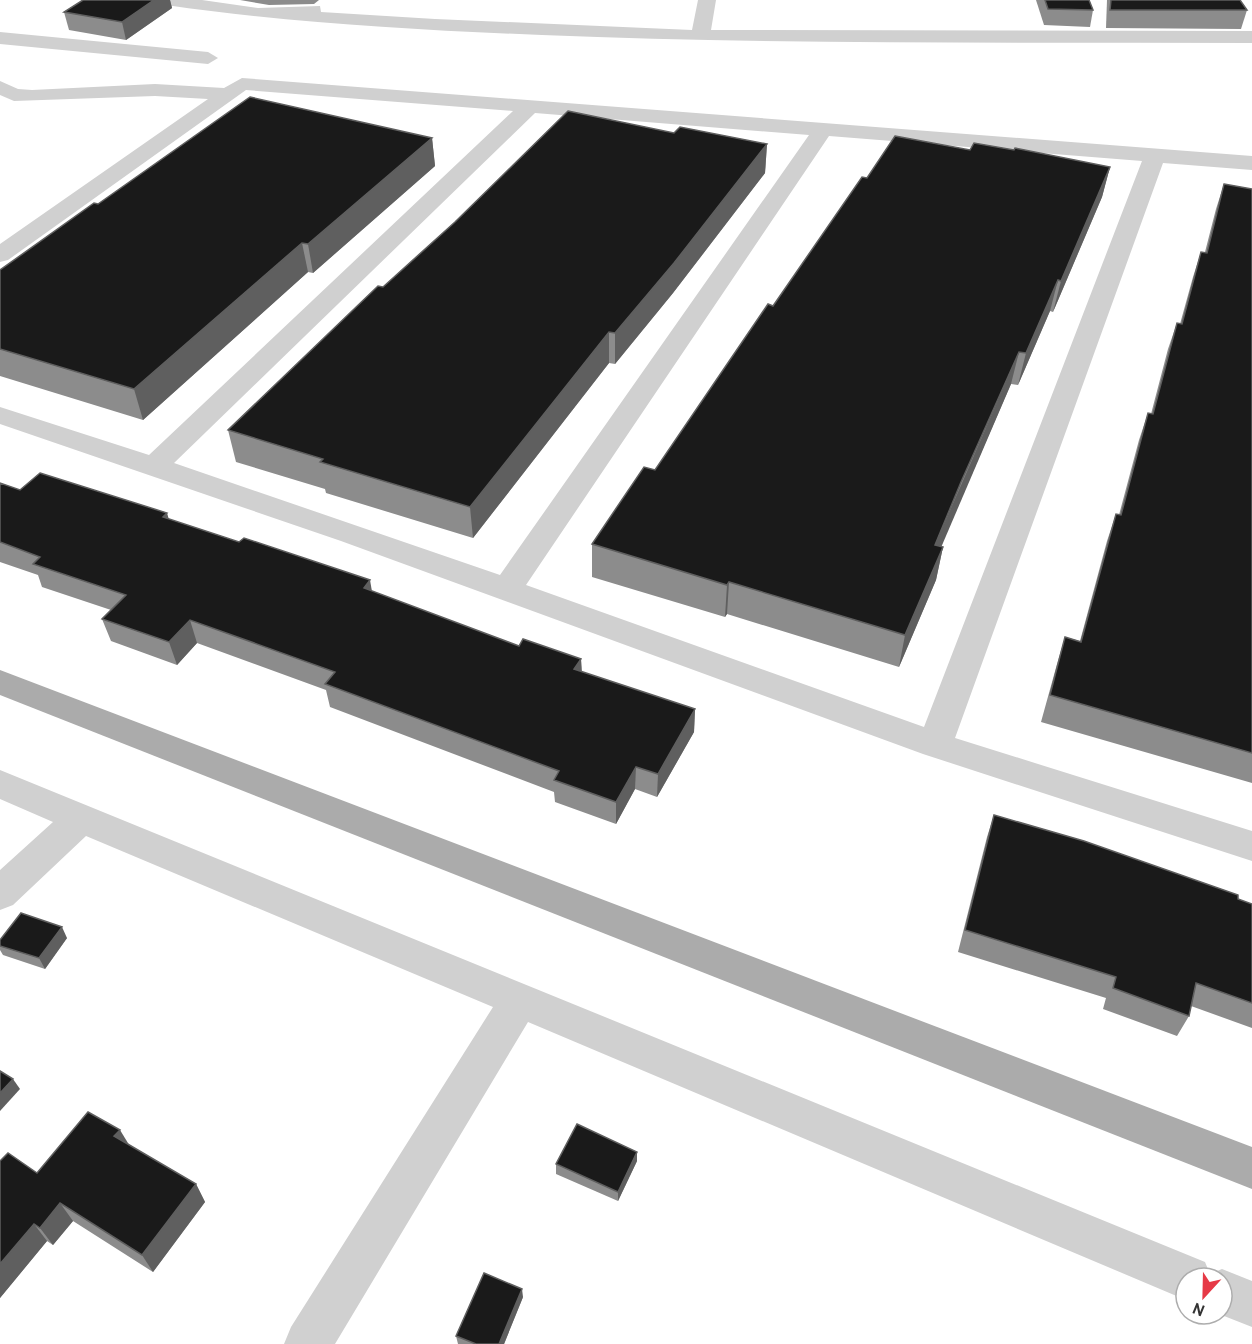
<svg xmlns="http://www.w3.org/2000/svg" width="1252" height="1344" viewBox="0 0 1252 1344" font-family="Overpass,sans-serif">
  <rect width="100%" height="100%" fill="#fff"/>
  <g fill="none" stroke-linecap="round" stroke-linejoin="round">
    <!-- minor -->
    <g fill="#d0d0d0" fill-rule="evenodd">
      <path d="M157,0H202L258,8L320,6L321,12L435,19L692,30L698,0H716L711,30L1252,31V43C1015,42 778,45 542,35C416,30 290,23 166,5Z"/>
      <path d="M0,32L208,52L218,58L208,64L0,44Z"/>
      <path d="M242,78L1252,156V170L1163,163L955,738L1252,831V861L923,754L341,541L0,424V407L149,455L513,111L246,90L8,260L0,262V244L208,99L155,96L14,101L0,95V81L18,89L32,90L155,84L224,88ZM535,113L809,135L500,575L174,463ZM829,136L1142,161L924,727L526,585Z"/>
      <path d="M0,770L1205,1262L1210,1274L1222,1269L1252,1281V1327L1219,1314H1222V1278H1186V1300L528,1022L335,1344H284L291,1327L493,1007L86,836L13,905L0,910V870L53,822L0,799Z"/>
    </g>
    <!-- major -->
    <path fill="#ababab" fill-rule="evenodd" d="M0,670L1252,1147V1189L0,695Z"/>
  </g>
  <!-- wall -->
  <g fill="#8c8c8c">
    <path d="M83,0H170L172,8L126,40L69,30L64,12Z"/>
    <path d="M240,0H319L314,4L269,5Z"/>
    <path d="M1036,0H1089L1093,10L1090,27L1044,25Z"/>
    <path d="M1107,0H1240L1247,10L1241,29L1106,28Z"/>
    <path d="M674,133L767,144L765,173L673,293L615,364L609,363L473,538L326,493L325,489L236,462L228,430L383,287Z"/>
    <path d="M432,138L435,166L313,273L308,272L143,420L0,376V270L98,204Z"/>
    <path d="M970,150H1014L1110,167L1102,197L1053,312L1050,311L1018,385L1011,384L954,515L940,547H943L936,580L899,667L727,614L725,617L592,577V544L655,470L867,178Z"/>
    <path d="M1224,184L1252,189V783L1041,722L1057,664L1065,637L1080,641L1107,541L1116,514L1119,515L1139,440L1148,413L1151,414L1168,349L1177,323L1180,324L1193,277L1201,252H1205L1216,209Z"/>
    <path d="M0,483L20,490L169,519L372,591L519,646L581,659L582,672L695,709L694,732L657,797L635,789L616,824L555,802L554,792L330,707L326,690L197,643L177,665L111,641L102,619L111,610L42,587L38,575L0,562Z"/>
    <path d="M994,815L1252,904V1028L1191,1006L1189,1016L1177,1036L1103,1009L1106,998L958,952L987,837Z"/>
    <path d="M67,938L45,969L3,955L0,950V940Z"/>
    <path d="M129,1145L196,1184L205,1202L153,1272L73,1221L53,1245L47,1241L0,1298V1161L37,1173Z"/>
    <path d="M637,1161L618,1201L556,1174V1164Z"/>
    <path d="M523,1297L504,1344H458L456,1336Z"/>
  </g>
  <!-- shaded-wall -->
  <g fill="#5f5f5f">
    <path d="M154,0H170L172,8L126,40L122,22Z"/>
    <path d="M432,138L435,166L313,273L308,244Z"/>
    <path d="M767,144L765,173L673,293L615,364V333Z"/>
    <path d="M1110,167L1102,197L1053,312L1061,281Z"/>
    <path d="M302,243L308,272L143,420L134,389Z"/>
    <path d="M1058,280L1050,311L1018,385L1026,353Z"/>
    <path d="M609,332V363L473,538L470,507Z"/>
    <path d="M1019,352L1011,384L928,578L935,545Z"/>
    <path d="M167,513L174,536L163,517Z"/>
    <path d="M943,547L936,580L899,667L905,635Z"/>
    <path d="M370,580L374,603L364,588Z"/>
    <path d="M729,582L727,614L725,617L727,585Z"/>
    <path d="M190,620L197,643L177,665L169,642Z"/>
    <path d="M581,659L582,682L574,669Z"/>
    <path d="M695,709L694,732L657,797L658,774Z"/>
    <path d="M636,767L635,789L616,824V802Z"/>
    <path d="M62,927L67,938L45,969L39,958Z"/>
    <path d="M13,1079L20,1089L0,1111V1093Z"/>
    <path d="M120,1130L131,1148L114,1136Z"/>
    <path d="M637,1152V1161L618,1201V1192Z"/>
    <path d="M196,1184L205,1202L153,1272L142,1255Z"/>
    <path d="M60,1203L73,1221L53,1245L40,1228Z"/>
    <path d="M34,1224L47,1241L0,1298V1264Z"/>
    <path d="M522,1289L523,1297L504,1344H499Z"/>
  </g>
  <!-- building -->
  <g fill="#1a1a1a" stroke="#5f5f5f" stroke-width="1.5">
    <path d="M83,0H154L122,22L64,12Z"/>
    <path d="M1045,0H1089L1093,10L1048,9Z"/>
    <path d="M1111,0H1240L1247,10H1110Z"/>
    <path d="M250,97L432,138L308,244L302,243L134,389L0,349V270L94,203L98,204Z"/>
    <path d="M568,111L674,133L680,127L767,144L674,263L615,333L609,332L470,507L320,462L323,459L228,430L378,286L383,287L455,222Z"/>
    <path d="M895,136L970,150L974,143L1014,150L1015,148L1110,167L1061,281L1058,280L1026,353L1019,352L961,482L935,545L943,547L905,635L729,582L727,585L592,544L644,467L655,470L768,304L773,306L862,177L867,178Z"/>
    <path d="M1224,184L1252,189V753L1050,695L1065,637L1081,642L1116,514L1121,515L1148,413L1153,414L1177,323L1182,324L1201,252L1207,253Z"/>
    <path d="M40,473L167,513L163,517L239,542L244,538L370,580L364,588L519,646L523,639L581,659L574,669L695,709L658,774L636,767L616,802L554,780L559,771L325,684L335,672L190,620L169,642L102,619L126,595L33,564L40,557L0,542V483L20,490Z"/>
    <path d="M994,815L1084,841L1238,895V899L1252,904V1003L1196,983L1189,1016L1113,988L1116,977L965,930Z"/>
    <path d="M21,913L62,927L39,958L0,946V940Z"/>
    <path d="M0,1071L13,1079L0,1093Z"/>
    <path d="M88,1112L120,1130L114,1136L196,1184L142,1255L60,1203L40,1228L34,1224L0,1264V1161L8,1153L37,1173Z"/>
    <path d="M577,1124L637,1152L618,1192L556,1164Z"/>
    <path d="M484,1273L522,1289L499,1344H476L456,1336Z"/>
  </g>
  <!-- north arrow -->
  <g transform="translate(1204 1296) rotate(202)"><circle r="28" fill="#ffffff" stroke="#adadad" stroke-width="1.5"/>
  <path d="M0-4.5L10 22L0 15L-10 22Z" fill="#e63946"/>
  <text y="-9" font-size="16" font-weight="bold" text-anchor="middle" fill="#333333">N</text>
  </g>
</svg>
